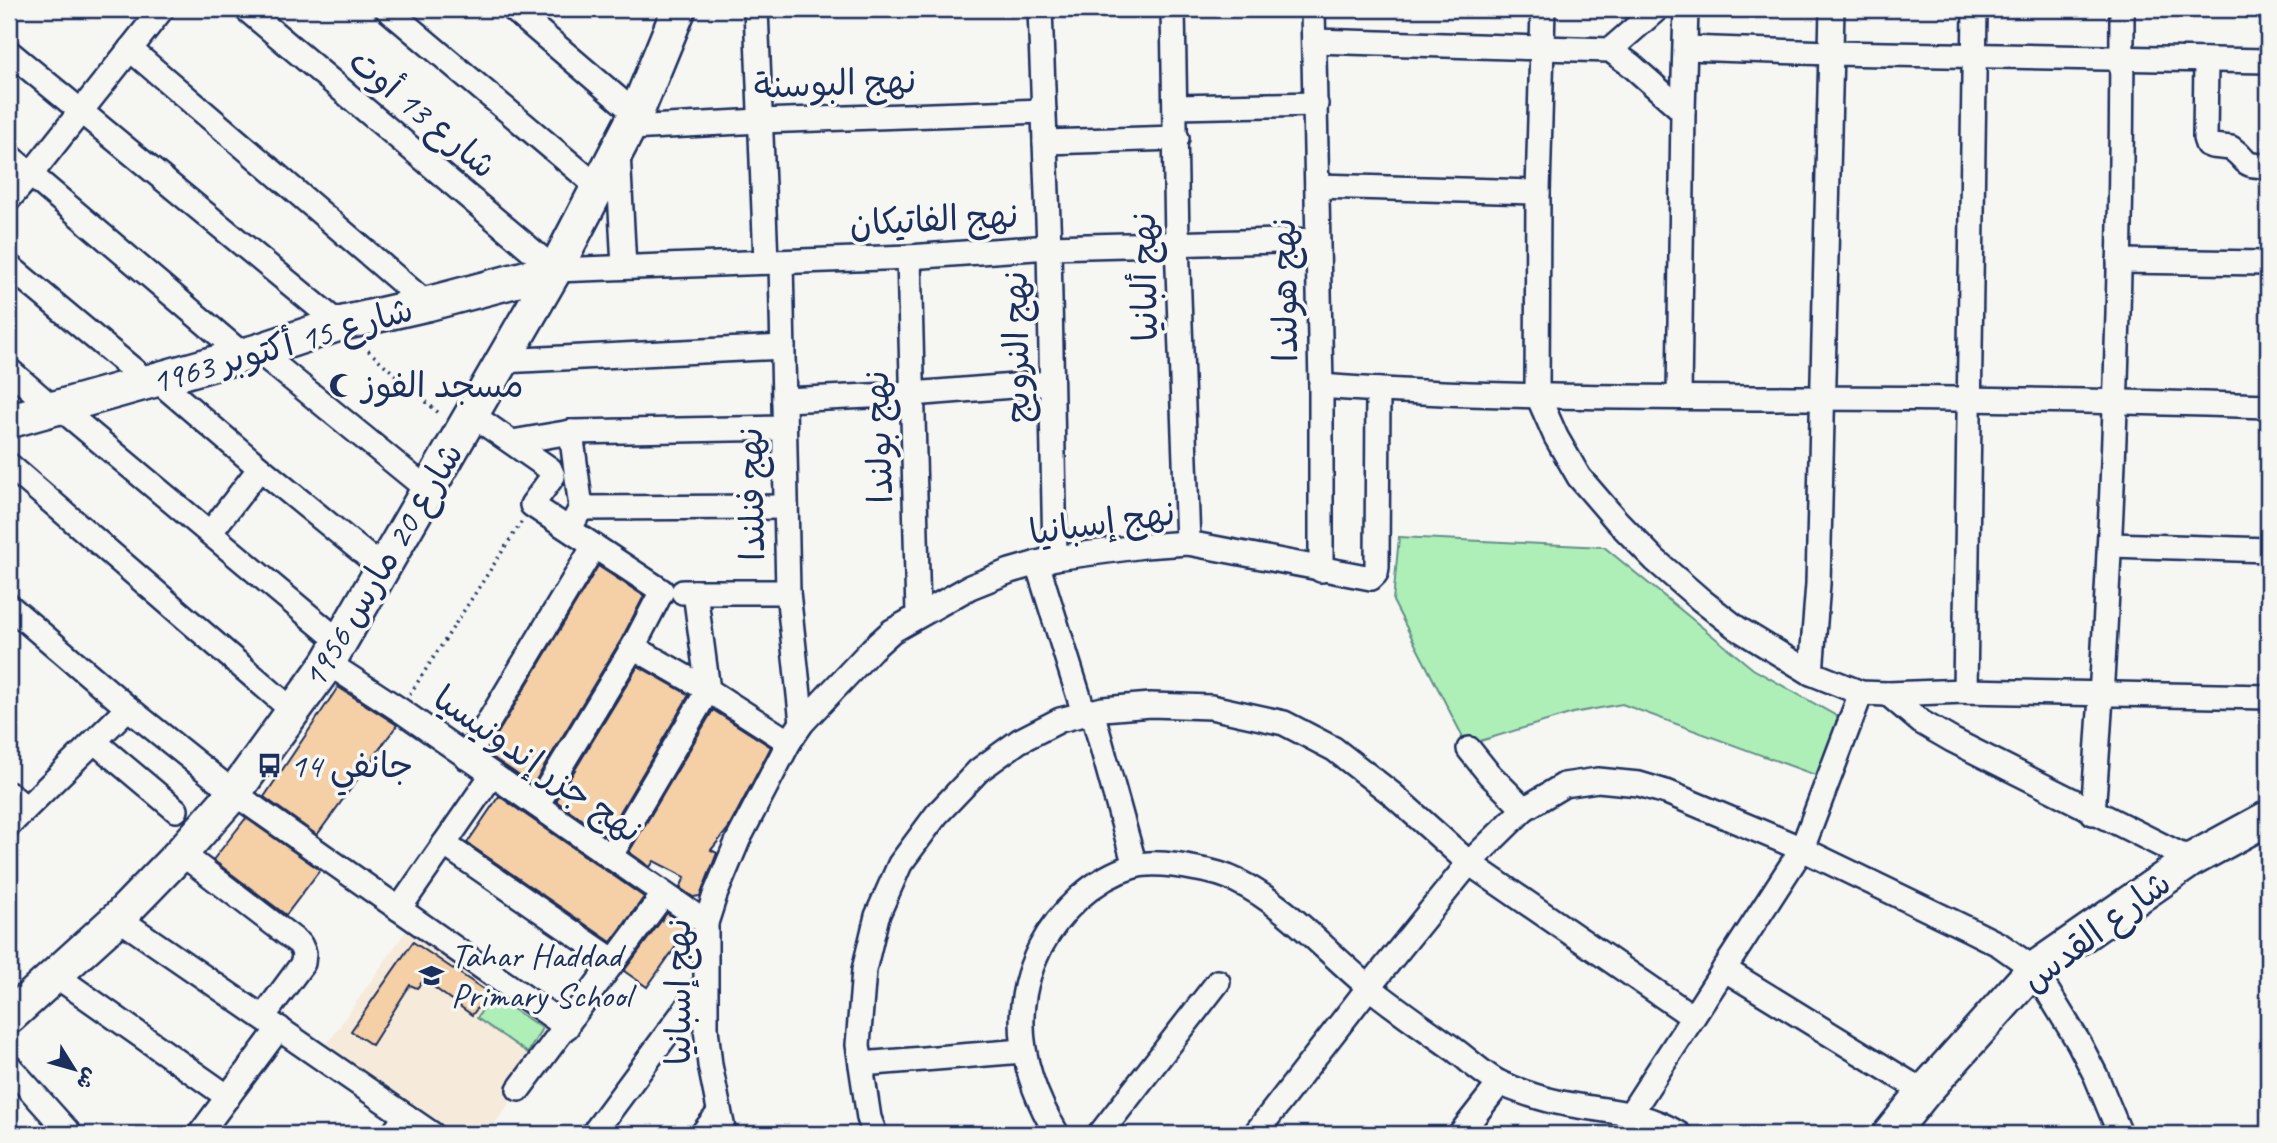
<svg xmlns="http://www.w3.org/2000/svg" width="2277" height="1143" viewBox="0 0 2277 1143" font-family="Caveat,'Playpen Sans Arabic',sans-serif">
  <rect width="100%" height="100%" fill="#f6f6f2"/>
  <filter id="ink" filterUnits="userSpaceOnUse"><feTurbulence type="fractalNoise" baseFrequency=".0143" numOctaves="2"/><feDisplacementMap in="SourceGraphic" scale="14" xChannelSelector="R" yChannelSelector="G"/><feConvolveMatrix kernelMatrix="1 2 1 2 8 2 1 2 1" color-interpolation-filters="sRGB"/></filter>
  <g filter="url(#ink)">
    <!-- built -->
    <path fill="#f6eadb" d="M412,922L562,1028L488,1134H453L326,1046Z"/>
    <!-- green -->
    <g fill="#aeefb7" stroke="#648f8a" stroke-width="2">
      <path d="M1399,537L1604,547L1753,669L1840,718L1818,776L1622,704L1573,713L1467,745L1393,601Z"/>
      <path d="M492,995L542,1028L528,1053L477,1018Z"/>
    </g>
    <!-- building -->
    <g fill="#f5cfa5" stroke="#1b2f5e" stroke-width="2">
      <path d="M598,566L644,596L621,640L533,785L486,753Z"/>
      <path d="M638,666L689,695L606,836L556,801Z"/>
      <path d="M338,687L397,725L317,835L264,797Z"/>
      <path d="M713,710L771,747L728,829L711,850L717,853L700,896L693,897L680,888L685,877L654,861L650,867L629,852Z"/>
      <path d="M499,796L644,897L611,942L467,843Z"/>
      <path d="M246,818L320,870L286,915L213,860Z"/>
      <path d="M667,913L689,928L647,987L624,971Z"/>
      <path d="M413,942L489,993L472,1015L424,980L417,988L410,985L372,1045L351,1031Z"/>
    </g>
    <g fill="none" stroke-linecap="round" stroke-linejoin="round">
      <defs>
        <g id="street">
          <path d="M246,9L555,270L909,257L1049,247L1317,240"/>
          <path d="M387,9L598,187"/>
          <path d="M513,9L636,114"/>
          <path d="M756,9L766,262"/>
          <path d="M1040,9L1049,247L1055,558"/>
          <path d="M1173,9L1177,242L1188,543"/>
          <path d="M1313,9L1321,386V570"/>
          <path d="M1543,9L1538,192L1537,394L1556,437L1579,477L1616,520L1655,560L1701,600L1737,628L1811,673L1861,693L1888,694L1965,691L2268,697"/>
          <path d="M1314,41L1610,50L1631,65L1683,111"/>
          <path d="M1686,48L1831,53L2268,61"/>
          <path d="M130,49L427,304"/>
          <path d="M1610,50L1657,9"/>
          <path d="M9,52L339,324"/>
          <path d="M2206,60L2205,138L2207,144L2212,146L2231,148C2251,162 2238,165 2268,166"/>
          <path d="M1176,107L1316,104"/>
          <path d="M630,128L760,121L1044,111"/>
          <path d="M1045,142L1177,138"/>
          <path d="M618,152L624,267"/>
          <path d="M9,156L243,355"/>
          <path d="M1317,186L1538,192"/>
          <path d="M9,199L31,174L162,9"/>
          <path d="M909,257L918,615"/>
          <path d="M2119,261L2268,263"/>
          <path d="M781,262L788,592L802,723"/>
          <path d="M9,266L149,383"/>
          <path d="M258,351L428,490"/>
          <path d="M502,361L783,347"/>
          <path d="M9,370L54,409"/>
          <path d="M157,380L260,468L382,568"/>
          <path d="M1321,386C1477,398 1635,397 1792,398C1951,398 2109,401 2268,406"/>
          <path d="M1679,397L1683,111L1686,9"/>
          <path d="M784,400L912,394L1051,383"/>
          <path d="M59,407L340,642"/>
          <path d="M571,432L581,508L574,521"/>
          <path d="M512,442L571,432L784,428"/>
          <path d="M9,465L293,711"/>
          <path d="M581,508L786,507"/>
          <path d="M210,533L260,468"/>
          <path d="M2111,545L2268,550"/>
          <path d="M1037,563L1084,713"/>
          <path d="M683,592H788"/>
          <path d="M695,592L708,690L789,742"/>
          <path d="M9,606L128,708L234,793L567,1027"/>
          <path d="M328,663L400,710L706,923"/>
          <path d="M1811,673L1818,584L1832,9"/>
          <path d="M1965,691L1975,9"/>
          <path d="M1888,694L1921,722L1952,740L2191,860"/>
          <path d="M1092,711L1135,866"/>
          <path d="M95,742L176,810"/>
          <path d="M1469,749L1489,774L1524,809"/>
          <path d="M467,758L594,546L532,505L553,476L550,469L471,414"/>
          <path d="M9,794L26,808"/>
          <path d="M537,805L633,647L662,591L594,546"/>
          <path d="M2093,813C2113,545 2122,277 2122,9"/>
          <path d="M9,825L128,708"/>
          <path d="M444,844L614,961"/>
          <path d="M181,853L300,944L304,953L303,963L263,1017"/>
          <path d="M610,857L708,690L633,647"/>
          <path d="M399,909L492,775"/>
          <path d="M118,918L432,1134"/>
          <path d="M1724,969L1924,1092"/>
          <path d="M55,975L228,1097"/>
          <path d="M861,1064L1023,1051"/>
          <path d="M9,1066L70,1134"/>
          <path d="M519,1089L663,895"/>
          <path d="M1631,1113L1802,849L1861,693"/>
          <path d="M200,1134L279,1028"/>
          <path d="M393,1134L406,1116"/>
          <path d="M593,1134L705,983"/>
          <path d="M702,1134L719,1113"/>
          <path d="M724,1134L710,1065L706,1028V923L715,895L738,840L789,742L802,723L872,649L892,631L970,587L1010,571L1055,558L1144,546L1188,543L1371,578L1376,573L1377,567L1378,390"/>
          <path d="M875,1134L869,1118L858,1045L864,970L877,916L900,864L937,814L979,770L1019,741L1060,720L1103,709L1151,705L1211,707L1284,723L1334,749L1392,794L1469,863L1693,1017"/>
          <path d="M1057,1134C1022,1076 1008,1011 1040,948C1059,912 1093,878 1134,866C1153,861 1177,865 1197,869C1210,871 1225,875 1237,881C1288,906 1326,952 1369,987C1396,1009 1426,1029 1455,1050C1470,1061 1485,1076 1502,1084C1519,1091 1539,1098 1557,1102C1601,1112 1639,1109 1679,1134"/>
          <path d="M1100,1134L1218,982"/>
          <path d="M1255,1134L1369,987L1469,863L1524,809L1564,785L1598,780L1639,784L1669,793L1802,849L1968,929L2000,945L2034,969L2079,1043L2096,1076L2120,1134"/>
          <path d="M1460,1134L1500,1083"/>
        </g>
        <g id="secondary">
          <path d="M9,421L258,351L339,324L427,304L555,270"/>
          <path d="M9,1017L118,918L181,853L234,793L328,663L555,270L636,114L679,9"/>
          <path d="M1890,1134L1924,1092L2034,969L2191,860L2268,818"/>
        </g>
      </defs>
      <!-- street casing -->
      <use href="#street" stroke="#1b2f5e" stroke-width="28"/>
      <!-- secondary casing -->
      <use href="#secondary" stroke="#1b2f5e" stroke-width="38"/>
      <!-- path -->
      <g stroke="#1b2f5e" stroke-width="3.5" stroke-dasharray="2 5" stroke-linecap="butt">
        <path d="M363,346L441,415"/>
        <path d="M410,694L522,521"/>
      </g>
      <!-- street -->
      <use href="#street" stroke="#f6f6f2" stroke-width="23"/>
      <!-- secondary -->
      <use href="#secondary" stroke="#f6f6f2" stroke-width="33"/>
    </g>
  </g>
  <!-- icons -->
  <defs>
    <symbol id="mosque-bare" viewBox="-9 -9 18 18"><path d="M3.5-4.9A6 6 0 1 0 3.5 4.9A5 5 0 1 1 3.5-4.9Z" fill="#1b2f5e" stroke="#f6f6f2" stroke-width="2.5" paint-order="stroke"/></symbol>
    <symbol id="bus-bare" viewBox="-9 -9 18 18"><path d="M-5-6H5V4H4V6H2V4H-2V6H-4V4H-5ZM-3.5-4V0h7V-4ZM-3.5 1.2v1.5H-2V1.2ZM2 1.2v1.5H3.5V1.2Z" fill="#1b2f5e" stroke="#f6f6f2" stroke-width="2.5" paint-order="stroke"/></symbol>
    <symbol id="school-bare" viewBox="-9 -9 18 18"><path d="M0-5L7-2L0 1L-7-2ZM-4 1L0 2.5L4 1V4Q0 6-4 4Z" fill="#1b2f5e" stroke="#f6f6f2" stroke-width="2.5" paint-order="stroke"/></symbol>
  </defs>
  <g fill-rule="evenodd">
    <use href="#mosque-bare" x="324" y="368" width="35" height="35"/>
    <use href="#bus-bare" x="252" y="748" width="35" height="35"/>
    <use href="#school-bare" x="414" y="958" width="35" height="35"/>
  </g>
  <g text-anchor="middle" stroke-width="7" stroke-linejoin="round" paint-order="stroke">
    <!-- street labels -->
    <g font-size="35" fill="#1b2f5e" stroke="#f6f6f2">
      <text transform="translate(835 83) rotate(-2)" y="12">نهج البوسنة</text>
      <text transform="translate(423 113) rotate(40)" y="12">شارع 13 أوت</text>
      <text transform="translate(934 219) rotate(-3)" y="12">نهج الفاتيكان</text>
      <text transform="translate(1144 277) rotate(-91)" y="12">نهج ألبانيا</text>
      <text transform="translate(1284 290) rotate(-91)" y="12">نهج هولندا</text>
      <text transform="translate(282 345) rotate(-16)" y="12">شارع 15 أكتوبر 1963</text>
      <text transform="translate(1016 347) rotate(-91)" y="12">نهج النرويج</text>
      <text transform="translate(878 437) rotate(-92)" y="12">نهج بولندا</text>
      <text transform="translate(751 494) rotate(-91)" y="12">نهج فنلندا</text>
      <text transform="translate(1102 522) rotate(-8)" y="12">نهج إسبانيا</text>
      <text transform="translate(382 565) rotate(-59)" y="12">شارع 20 مارس 1956</text>
      <text transform="translate(538 764) rotate(35)" y="12">نهج جزر إندونيسيا</text>
      <text transform="translate(2096 931) rotate(-37)" y="12">شارع القدس</text>
      <text transform="translate(678 992) rotate(-90)" y="12">نهج إسبانيا</text>
    </g>
    <!-- poi labels -->
    <g font-size="35" fill="#1b2f5e" stroke="#f6f6f2" text-anchor="start">
      <text x="362" y="397">مسجد الفوز</text>
      <text x="290" y="777">14 جانفي</text>
      <text x="451" y="967">Tahar Haddad<tspan x="451" dy="40">Primary School</tspan></text>
    </g>
  </g>
  <!-- margin -->
  <rect width="2277" height="1143" fill="none" stroke="#f6f6f2" stroke-width="35"/>
  <rect x="18" y="18" width="2242" height="1108" fill="none" stroke="#1b2f5e" stroke-width="2.5" filter="url(#ink)"/>
  <!-- north arrow -->
  <g transform="translate(74 1069) rotate(127)" stroke="#f6f6f2" stroke-width="5" paint-order="stroke">
  <path d="M0-5L12 26L0 18L-12 26Z" fill="#1b2f5e"/>
  <text y="-10" font-size="19" font-weight="bold" text-anchor="middle" fill="#1b2f5e">ش</text>
  </g>
</svg>
